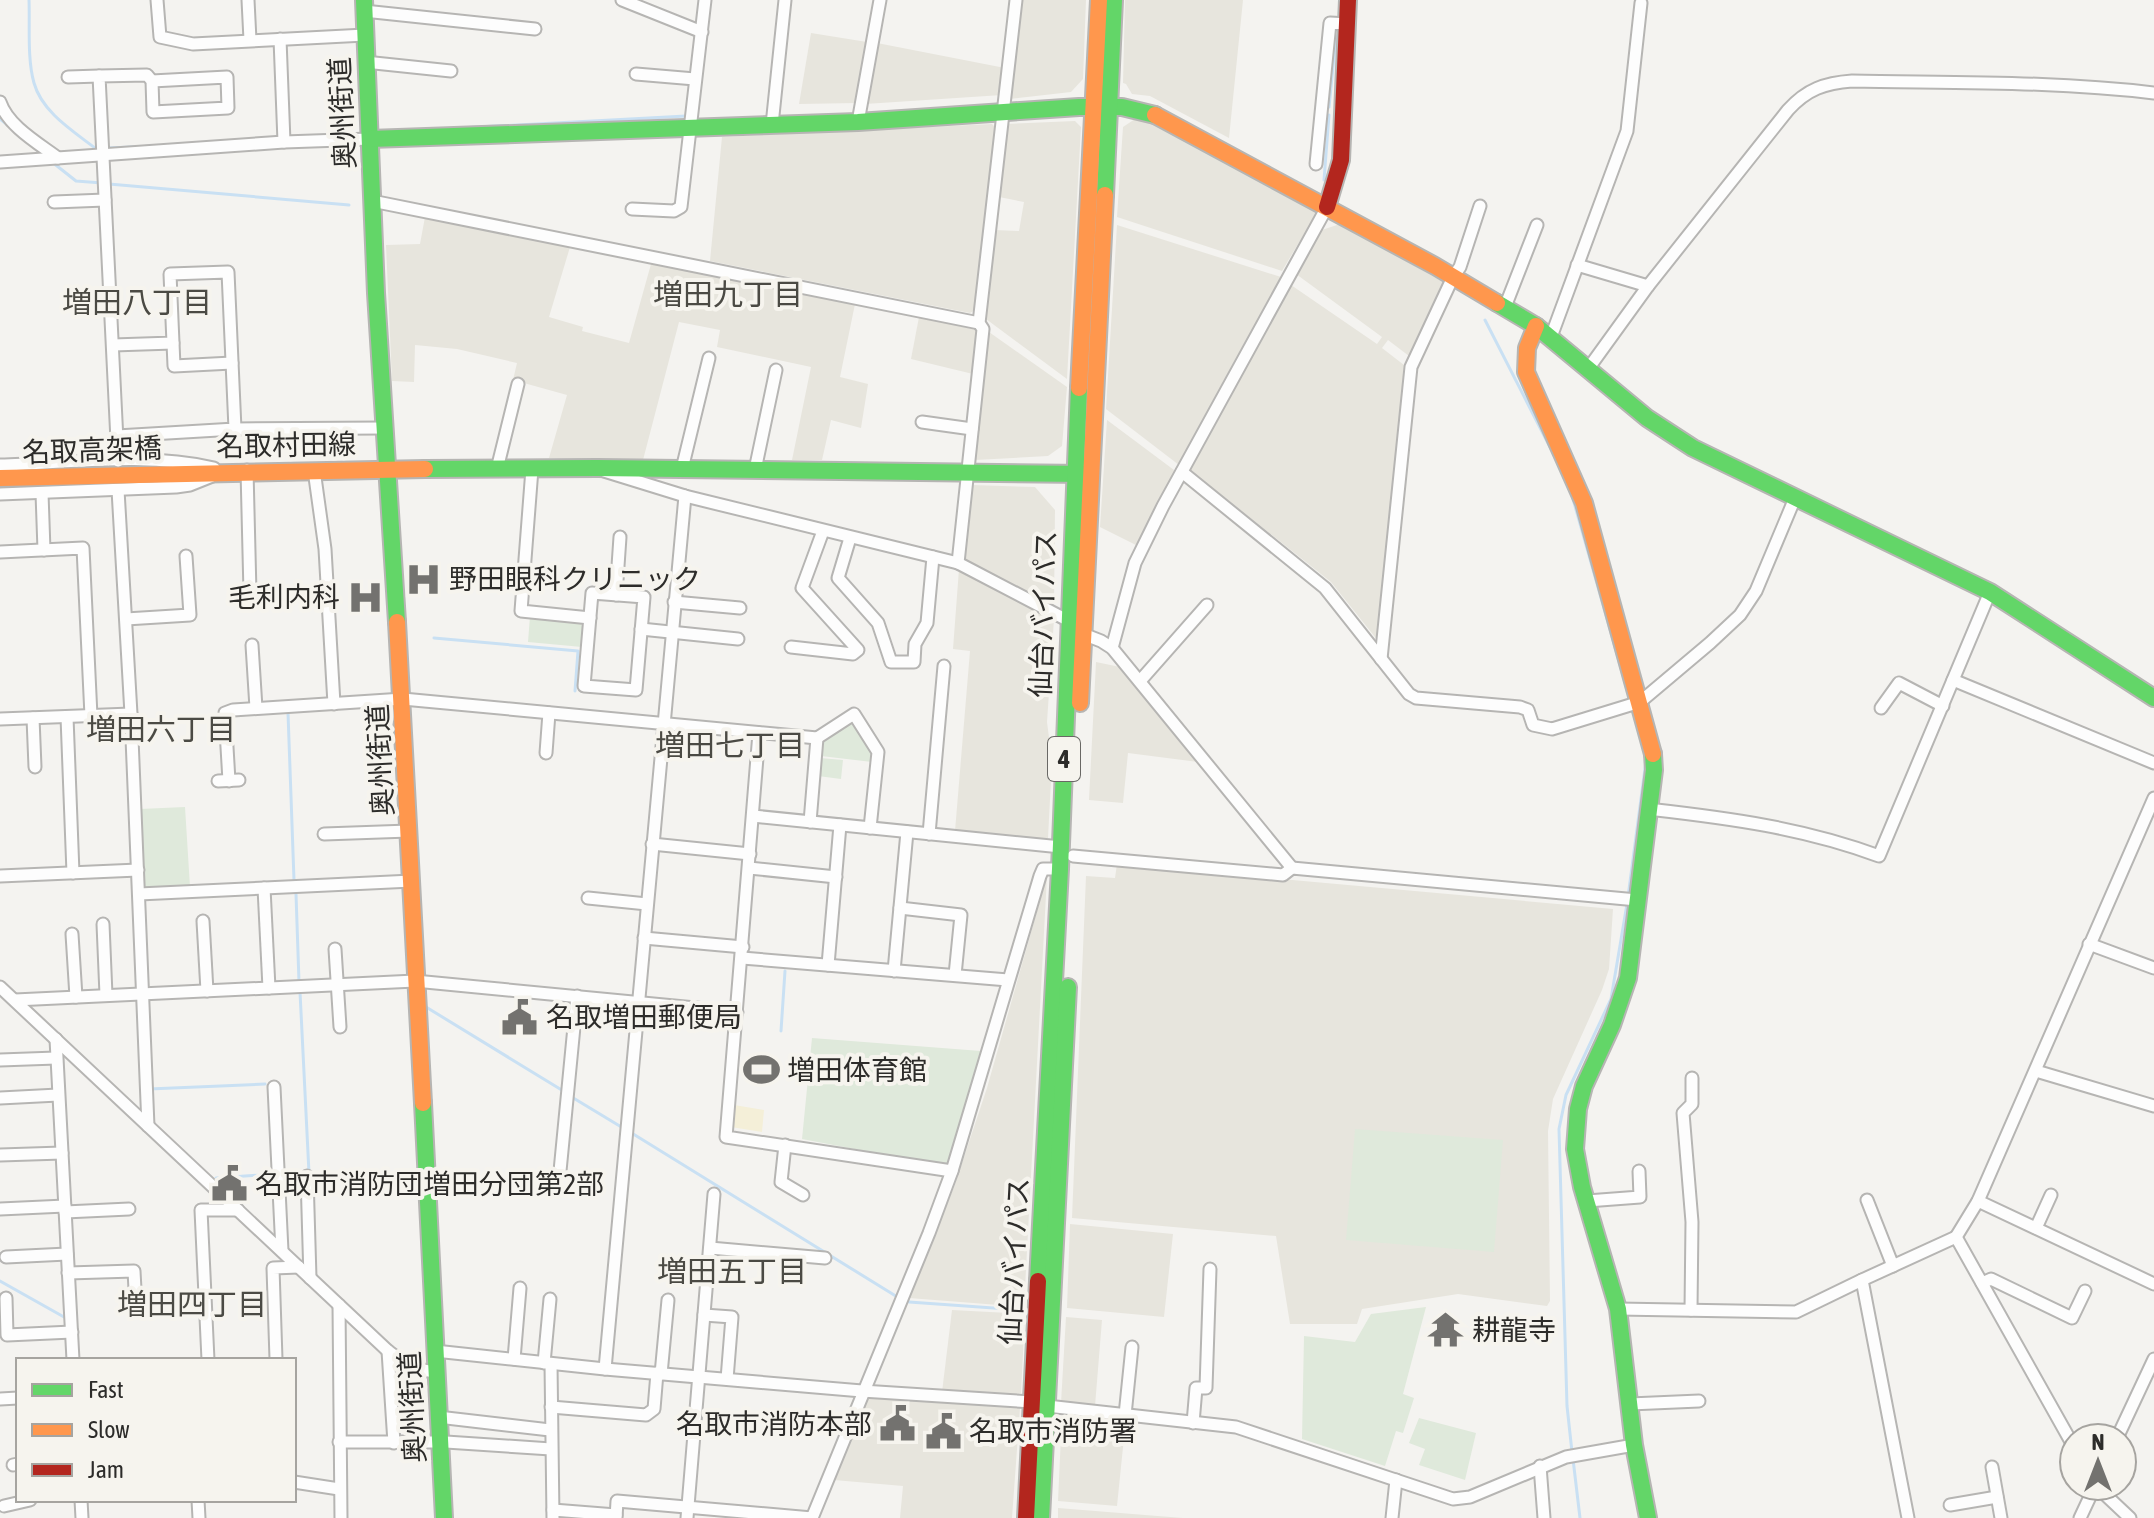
<svg xmlns="http://www.w3.org/2000/svg" width="2154" height="1518" viewBox="0 0 2154 1518" font-family="'Asap Condensed','Noto Sans JP',sans-serif">
  <rect width="100%" height="100%" fill="#f4f3f0"/>
  <!-- built -->
  <g fill="#e7e5dd">
    <path d="M1020,0H1086L1083,79L1071,92L1010,99Z"/>
    <path d="M1125,0H1243L1229,138L1150,96L1132,94L1126,84L1123,83Z"/>
    <path d="M811,33L867,42L857,103L799,104Z"/>
    <path d="M877,43L1005,68L1002,95L865,104Z"/>
    <path d="M1138,117L1166,129L1317,212L1282,271L1117,217L1123,127Z"/>
    <path d="M1075,121L1081,127L1067,379L986,319L994,230L1019,231L1024,202L999,197L1006,124Z"/>
    <path d="M992,124L996,128L975,310L970,313L710,261L722,137Z"/>
    <path d="M425,217L570,247L549,317L583,327L582,331L629,343L651,264L855,304L840,377L868,384L861,428L831,420L822,460H792L811,367L717,347L720,330L679,322L643,460L549,458L567,395L513,380L517,363L457,349L415,345L414,382L392,381L386,245L420,244Z"/>
    <path d="M1340,224L1445,283L1409,356L1388,340L1382,348L1404,365L1379,642L1331,582L1190,470L1291,285L1377,344L1382,337L1296,274L1322,230Z"/>
    <path d="M1117,225L1281,277L1179,465L1106,409Z"/>
    <path d="M919,317L977,330L973,374L911,359Z"/>
    <path d="M989,332L1067,387L1062,446L1048,456L975,460Z"/>
    <path d="M1107,420L1178,473L1138,546L1100,527Z"/>
    <path d="M971,485L1035,487L1055,510L1054,608L961,558Z"/>
    <path d="M959,569L1054,619L1047,722L1052,761L1048,838L1041,841L955,831L970,651L953,649Z"/>
    <path d="M1096,662L1120,667L1198,762L1128,753L1123,803L1089,800Z"/>
    <path d="M1117,864L1613,909L1609,969L1602,990L1553,1099L1548,1131L1550,1301L1547,1306L1458,1294L1362,1309L1357,1324H1290L1276,1236L1072,1218L1086,876L1115,878Z"/>
    <path d="M1047,876L1024,1307L909,1298L954,1187L987,1088Z"/>
    <path d="M1070,1224L1173,1234L1164,1317L1067,1308Z"/>
    <path d="M952,1310L1025,1314L1021,1393L1014,1396L942,1392Z"/>
    <path d="M1066,1317L1102,1320L1095,1406L1061,1403Z"/>
    <path d="M867,1396L1020,1408L1012,1518H900L903,1486L834,1480Z"/>
    <path d="M1062,1414L1126,1418L1117,1506L1058,1501Z"/>
    <path d="M1058,1508L1145,1515L1183,1518H1058Z"/>
  </g>
  <!-- green -->
  <g fill="#dfe9db">
    <path d="M530,616L578,621L585,629L582,647L528,642Z"/>
    <path d="M853,721L872,753V762L821,756L822,741Z"/>
    <path d="M820,758L843,760L841,779L818,776Z"/>
    <path d="M185,807L190,887L144,889L140,809Z"/>
    <path d="M812,1038L981,1051L949,1167L802,1139Z"/>
    <path d="M1355,1129L1503,1140L1494,1252L1346,1240Z"/>
    <path d="M1426,1307L1403,1394L1414,1398L1403,1433L1396,1431L1385,1466L1302,1439L1304,1336L1355,1342L1371,1314Z"/>
    <path d="M1419,1418L1476,1433L1465,1480L1419,1465L1425,1449L1409,1443Z"/>
  </g>
  <!-- sand -->
  <path fill="#f4efd8" d="M734,1105L764,1110L762,1132L731,1127Z"/>
  <g fill="none" stroke-linecap="round" stroke-linejoin="round">
    <!-- stream -->
    <g stroke="#c9e0f3" stroke-width="3">
      <path d="M29,0C30,26 27,58 34,83C42,112 73,131 95,148"/>
      <path d="M1329,107L1336,36"/>
      <path d="M0,119L9,126"/>
      <path d="M421,130L686,116"/>
      <path d="M108,148L156,146"/>
      <path d="M52,162L76,181L102,183"/>
      <path d="M1324,180L1329,115"/>
      <path d="M109,184L349,205"/>
      <path d="M1485,320L1556,459"/>
      <path d="M1571,492L1630,700"/>
      <path d="M434,638L578,651L575,691"/>
      <path d="M288,713L294,880"/>
      <path d="M296,894L299,982"/>
      <path d="M1628,897L1646,761"/>
      <path d="M426,1007L565,1092"/>
      <path d="M781,1031L785,971"/>
      <path d="M149,1089L265,1084"/>
      <path d="M570,1096L623,1128"/>
      <path d="M630,1132L899,1298"/>
      <path d="M282,1174L309,1173L300,992"/>
      <path d="M216,1178L276,1174"/>
      <path d="M0,1281L64,1317"/>
      <path d="M909,1302L1020,1310"/>
      <path d="M1572,1452L1567,1406L1559,1129L1566,1095L1611,999L1627,904"/>
      <path d="M1573,1459L1580,1518"/>
    </g>
    <defs>
      <g id="street">
        <path d="M157,0L160,37L193,44L365,35"/>
        <path d="M248,0L250,40"/>
        <path d="M622,0L702,32"/>
        <path d="M364,11L535,29"/>
        <path d="M280,39L284,142"/>
        <path d="M365,62L451,71"/>
        <path d="M636,74L695,79"/>
        <path d="M68,77L99,76"/>
        <path d="M0,102C8,126 38,143 58,158"/>
        <path d="M858,122L880,0"/>
        <path d="M772,125L785,0"/>
        <path d="M0,162L284,142L370,139"/>
        <path d="M1316,164L1330,23L1348,24"/>
        <path d="M372,201L979,323"/>
        <path d="M54,202L105,200"/>
        <path d="M632,209L674,211L681,207L705,0"/>
        <path d="M1577,265L1648,286"/>
        <path d="M1505,307L1537,225"/>
        <path d="M1551,337L1627,131L1641,3"/>
        <path d="M173,343L174,366L232,363"/>
        <path d="M113,345L173,343L170,274L228,272L235,429L117,436"/>
        <path d="M1588,369L1648,286L1788,110C1807,89 1825,83 1852,81C1953,83 2054,81 2154,93"/>
        <path d="M922,422L972,429"/>
        <path d="M235,429L384,428"/>
        <path d="M118,461L99,76L147,75L152,81L227,77L228,108L153,112L152,81"/>
        <path d="M0,465C70,463 146,452 214,468"/>
        <path d="M497,469L518,384"/>
        <path d="M532,469L521,611L590,618"/>
        <path d="M682,469L709,358"/>
        <path d="M247,470L250,593"/>
        <path d="M314,470L325,549L334,704"/>
        <path d="M755,470L776,370"/>
        <path d="M604,471L685,496L958,563L1069,621"/>
        <path d="M1182,472L1325,588L1409,694L1416,698L1520,707L1528,710L1533,725L1552,729L1640,702L1710,643L1740,615L1756,591L1795,498"/>
        <path d="M118,490L131,714L148,1126"/>
        <path d="M42,493L44,550"/>
        <path d="M0,494L176,487L190,485L215,475"/>
        <path d="M850,538L838,578L878,623L891,662H914L915,644L927,623L933,557"/>
        <path d="M0,552L83,548L91,716"/>
        <path d="M958,563L983,329L979,323L1016,0"/>
        <path d="M592,593L644,597L636,690L584,686Z"/>
        <path d="M616,595L620,537"/>
        <path d="M674,602L740,608"/>
        <path d="M126,619L190,615L186,556"/>
        <path d="M641,629L738,639"/>
        <path d="M1083,634L1101,641L1112,648L1292,868"/>
        <path d="M252,645L256,708"/>
        <path d="M791,647L853,654L858,650L802,588L823,531"/>
        <path d="M1112,648L1135,563L1163,506L1327,207"/>
        <path d="M1381,659L1411,367L1453,277L1460,267L1480,206"/>
        <path d="M1953,680L2154,763"/>
        <path d="M1140,681L1207,605"/>
        <path d="M1881,708L1899,683L1943,706"/>
        <path d="M67,717L73,873"/>
        <path d="M33,718L35,767"/>
        <path d="M0,719L131,714"/>
        <path d="M759,733L726,1137L952,1171"/>
        <path d="M546,753L549,713"/>
        <path d="M218,781L239,780"/>
        <path d="M229,781L225,713L233,710L403,699L817,738L854,714L878,752L870,828"/>
        <path d="M1648,809C1728,818 1804,828 1879,856L1990,592"/>
        <path d="M753,816L1061,847"/>
        <path d="M810,822L817,738"/>
        <path d="M324,834L409,831"/>
        <path d="M929,834L944,666"/>
        <path d="M652,844L750,854"/>
        <path d="M1073,856L1283,875L1292,868L1637,900"/>
        <path d="M749,868L836,877"/>
        <path d="M0,876L138,870"/>
        <path d="M264,888L269,988"/>
        <path d="M139,894L412,881"/>
        <path d="M588,898L647,904"/>
        <path d="M900,908L961,915L955,975"/>
        <path d="M203,921L207,991"/>
        <path d="M103,924L106,995"/>
        <path d="M72,934L76,997"/>
        <path d="M644,938L743,947"/>
        <path d="M2089,944L2154,968"/>
        <path d="M335,949L340,1027"/>
        <path d="M742,958L1008,980"/>
        <path d="M828,965L840,825"/>
        <path d="M894,971L907,832"/>
        <path d="M0,987L388,1351L411,1368L435,1372"/>
        <path d="M15,1000L415,981L737,1012"/>
        <path d="M56,1039L73,1360"/>
        <path d="M0,1060L56,1058"/>
        <path d="M2036,1071L2154,1106"/>
        <path d="M274,1087L282,1251"/>
        <path d="M0,1098L58,1095"/>
        <path d="M785,1145L781,1182L803,1195"/>
        <path d="M0,1155L62,1153"/>
        <path d="M560,1171L577,996"/>
        <path d="M307,1176L310,1278"/>
        <path d="M1867,1200L1893,1266"/>
        <path d="M1587,1201L1640,1197L1639,1171"/>
        <path d="M1978,1201L2154,1284"/>
        <path d="M0,1209L65,1206"/>
        <path d="M65,1212L129,1209"/>
        <path d="M2036,1228L2051,1195"/>
        <path d="M1956,1237L1978,1201L2154,798"/>
        <path d="M710,1248L825,1258"/>
        <path d="M6,1257L67,1254"/>
        <path d="M68,1273L134,1271L136,1308"/>
        <path d="M1982,1283L1991,1279L2072,1318L2085,1291"/>
        <path d="M6,1298L7,1335L72,1332"/>
        <path d="M339,1305L341,1518"/>
        <path d="M1618,1309L1796,1312L1862,1280"/>
        <path d="M1691,1310L1692,1222L1683,1113L1692,1104V1078"/>
        <path d="M704,1315L732,1317L727,1379"/>
        <path d="M388,1351L394,1443"/>
        <path d="M435,1351L605,1369L862,1391L1032,1402"/>
        <path d="M276,1359L273,1268L299,1267"/>
        <path d="M514,1359L520,1288"/>
        <path d="M208,1360L201,1210H238"/>
        <path d="M544,1363L550,1299"/>
        <path d="M551,1364L553,1518"/>
        <path d="M605,1369L685,496"/>
        <path d="M661,1374L668,1300"/>
        <path d="M0,1399L18,1398"/>
        <path d="M1630,1404L1699,1401"/>
        <path d="M1047,1406L1236,1427L1453,1499L1470,1497L1566,1457L1634,1445"/>
        <path d="M551,1407L646,1415L654,1409L657,1373"/>
        <path d="M1125,1415L1132,1347"/>
        <path d="M438,1417L550,1430"/>
        <path d="M1193,1423L1196,1388H1206L1210,1269"/>
        <path d="M2117,1438L2154,1359"/>
        <path d="M339,1442H446L551,1449"/>
        <path d="M13,1465L18,1464"/>
        <path d="M1540,1466L1544,1518"/>
        <path d="M1992,1467L2001,1518"/>
        <path d="M294,1482L339,1489"/>
        <path d="M2096,1486L2130,1518"/>
        <path d="M81,1500L82,1518"/>
        <path d="M198,1500L199,1518"/>
        <path d="M1950,1505L1997,1497"/>
        <path d="M4,1506L30,1500"/>
        <path d="M553,1510L616,1515"/>
        <path d="M616,1518L617,1501L812,1518L929,1233L952,1171L1040,876L1043,869H1060"/>
        <path d="M687,1518L714,1194"/>
        <path d="M1392,1518L1396,1480"/>
        <path d="M1908,1518L1862,1280L1956,1237L2074,1447"/>
        <path d="M2080,1518L2095,1486"/>
      </g>
      <g id="fast">
        <path d="M364,0L376,293L397,622"/>
        <path d="M370,139L858,122L1079,107H1122L1155,115"/>
        <path d="M1105,195L1114,0"/>
        <path d="M1497,303L1536,326L1647,418L1693,448L1990,592L2154,698"/>
        <path d="M425,469L597,468L1086,474"/>
        <path d="M423,1103L444,1518"/>
        <path d="M1038,1281L1060,869L1079,388"/>
        <path d="M1041,1518L1068,987"/>
        <path d="M1648,1518L1634,1445L1618,1309L1582,1187L1575,1149L1578,1109L1584,1086L1612,1025L1628,978L1654,770L1653,754"/>
      </g>
      <g id="slow">
        <path d="M1155,115L1435,266L1497,303"/>
        <path d="M1536,326L1527,348L1526,372L1584,503L1653,754"/>
        <path d="M1079,388L1099,0"/>
        <path d="M0,478L425,469"/>
        <path d="M397,622L423,1103"/>
        <path d="M1080,703L1105,195"/>
      </g>
      <g id="jam">
        <path d="M1327,207L1341,160L1348,0"/>
        <path d="M1026,1518L1038,1281"/>
      </g>
    </defs>
    <!-- street casing -->
    <use href="#street" stroke="#b6b5b3" stroke-width="15"/>
    <!-- fast casing -->
    <use href="#fast" stroke="#b6b5b3" stroke-width="20"/>
    <!-- slow casing -->
    <use href="#slow" stroke="#b6b5b3" stroke-width="20"/>
    <!-- jam casing -->
    <use href="#jam" stroke="#b6b5b3" stroke-width="20"/>
    <!-- street -->
    <use href="#street" stroke="#fdfdfd" stroke-width="11"/>
    <!-- fast -->
    <use href="#fast" stroke="#63d668" stroke-width="16"/>
    <!-- slow -->
    <use href="#slow" stroke="#ff974d" stroke-width="16"/>
    <!-- jam -->
    <use href="#jam" stroke="#b3261e" stroke-width="16"/>
  </g>
  <!-- icons -->
  <defs>
    <symbol id="hospital-bare" viewBox="-9 -9 18 18"><path d="M-5-5h3v3.5h4V-5h3V5h-3V1.5h-4V5h-3Z" fill="#73726f" stroke="#f6f4ee" stroke-width="2.5" paint-order="stroke"/></symbol>
    <symbol id="civic-bare" viewBox="-9 -9 18 18"><path d="M-.6-6.5H3V-4.5H.6V-3L4-1V1h2V6H-6V1h2V-1L-.6-3ZM-1.2 2.5V6h2.4V2.5Z" fill="#73726f" stroke="#f6f4ee" stroke-width="2.5" paint-order="stroke"/></symbol>
    <symbol id="stadium-bare" viewBox="-9 -9 18 18"><path d="M0-5a6.5 5 0 1 0 0 10a6.5 5 0 1 0 0-10ZM-3.5-1.8h7v3.6h-7Z" fill="#73726f" stroke="#f6f4ee" stroke-width="2.5" paint-order="stroke"/></symbol>
    <symbol id="temple-bare" viewBox="-9 -9 18 18"><path d="M0-6L5-2H3V0L6.5 2.5H4V6H1.5V3h-3V6H-4V2.5H-6.5L-3 0V-2H-5Z" fill="#73726f" stroke="#f6f4ee" stroke-width="2.5" paint-order="stroke"/></symbol>
  </defs>
  <g fill-rule="evenodd">
    <use href="#hospital-bare" x="398" y="554" width="51" height="51"/>
    <use href="#hospital-bare" x="340" y="572" width="51" height="51"/>
    <use href="#civic-bare" x="494" y="992" width="51" height="51"/>
    <use href="#stadium-bare" x="736" y="1044" width="51" height="51"/>
    <use href="#civic-bare" x="204" y="1158" width="51" height="51"/>
    <use href="#temple-bare" x="1420" y="1304" width="51" height="51"/>
    <use href="#civic-bare" x="872" y="1398" width="51" height="51"/>
    <use href="#civic-bare" x="918" y="1406" width="51" height="51"/>
  </g>
  <g text-anchor="middle" stroke-width="8" stroke-linejoin="round" paint-order="stroke">
    <!-- shield labels -->
    <rect fill="#f6f4ee" stroke="#696865" stroke-width="2" x="1048" y="737" width="32" height="44" rx="6"/>
    <g font-size="26" font-weight="bold" fill="#2d2c2a">
      <text x="1064" y="768">4</text>
    </g>
    <!-- street labels -->
    <g font-size="28" fill="#2d2c2a" stroke="#f6f4ee">
      <text transform="translate(342 113) rotate(-93)" y="10">奥州街道</text>
      <text transform="translate(286 445) rotate(-1)" y="10">名取村田線</text>
      <text transform="translate(92 450) rotate(-2)" y="10">名取高架橋</text>
      <text transform="translate(1043 614) rotate(-88)" y="10">仙台バイパス</text>
      <text transform="translate(380 760) rotate(-93)" y="10">奥州街道</text>
      <text transform="translate(1014 1261) rotate(-87)" y="10">仙台バイパス</text>
      <text transform="translate(412 1407) rotate(-93)" y="10">奥州街道</text>
    </g>
    <!-- poi labels -->
    <g font-size="28" fill="#2d2c2a" stroke="#f6f4ee" text-anchor="start">
      <text x="449" y="589">野田眼科クリニック</text>
      <text x="340" y="607" text-anchor="end">毛利内科</text>
      <text x="546" y="1027">名取増田郵便局</text>
      <text x="787" y="1080">増田体育館</text>
      <text x="255" y="1194">名取市消防団増田分団第2部</text>
      <text x="1472" y="1340">耕龍寺</text>
      <text x="872" y="1434" text-anchor="end">名取市消防本部</text>
      <text x="969" y="1441">名取市消防署</text>
    </g>
    <!-- neighbourhood labels -->
    <g font-size="30" fill="#4b4a44" stroke="#f6f4ee">
      <text x="728" y="305">増田九丁目</text>
      <text x="137" y="313">増田八丁目</text>
      <text x="161" y="740">増田六丁目</text>
      <text x="730" y="756">増田七丁目</text>
      <text x="732" y="1282">増田五丁目</text>
      <text x="192" y="1315">増田四丁目</text>
    </g>
  </g>
  <!-- legend -->
  <rect x="16" y="1358" width="280" height="144" fill="#f6f4ee" stroke="#a6a4a0" stroke-width="2"/>
  <rect x="32" y="1384" width="40" height="12" fill="#63d668" stroke="#a6a4a0" stroke-width="2"/>
  <text x="88" y="1398" font-size="24" fill="#2d2c2a">Fast</text>
  <rect x="32" y="1424" width="40" height="12" fill="#ff974d" stroke="#a6a4a0" stroke-width="2"/>
  <text x="88" y="1438" font-size="24" fill="#2d2c2a">Slow</text>
  <rect x="32" y="1464" width="40" height="12" fill="#b3261e" stroke="#a6a4a0" stroke-width="2"/>
  <text x="88" y="1478" font-size="24" fill="#2d2c2a">Jam</text>
  <!-- north arrow -->
  <g transform="translate(2098 1462)"><circle r="38" fill="#f6f4ee" stroke="#a6a4a0" stroke-width="2"/>
  <path d="M0-6L14 30L0 20L-14 30Z" fill="#73726f"/>
  <text y="-12" font-size="22" font-weight="bold" text-anchor="middle" fill="#2d2c2a">N</text>
  </g>
</svg>
